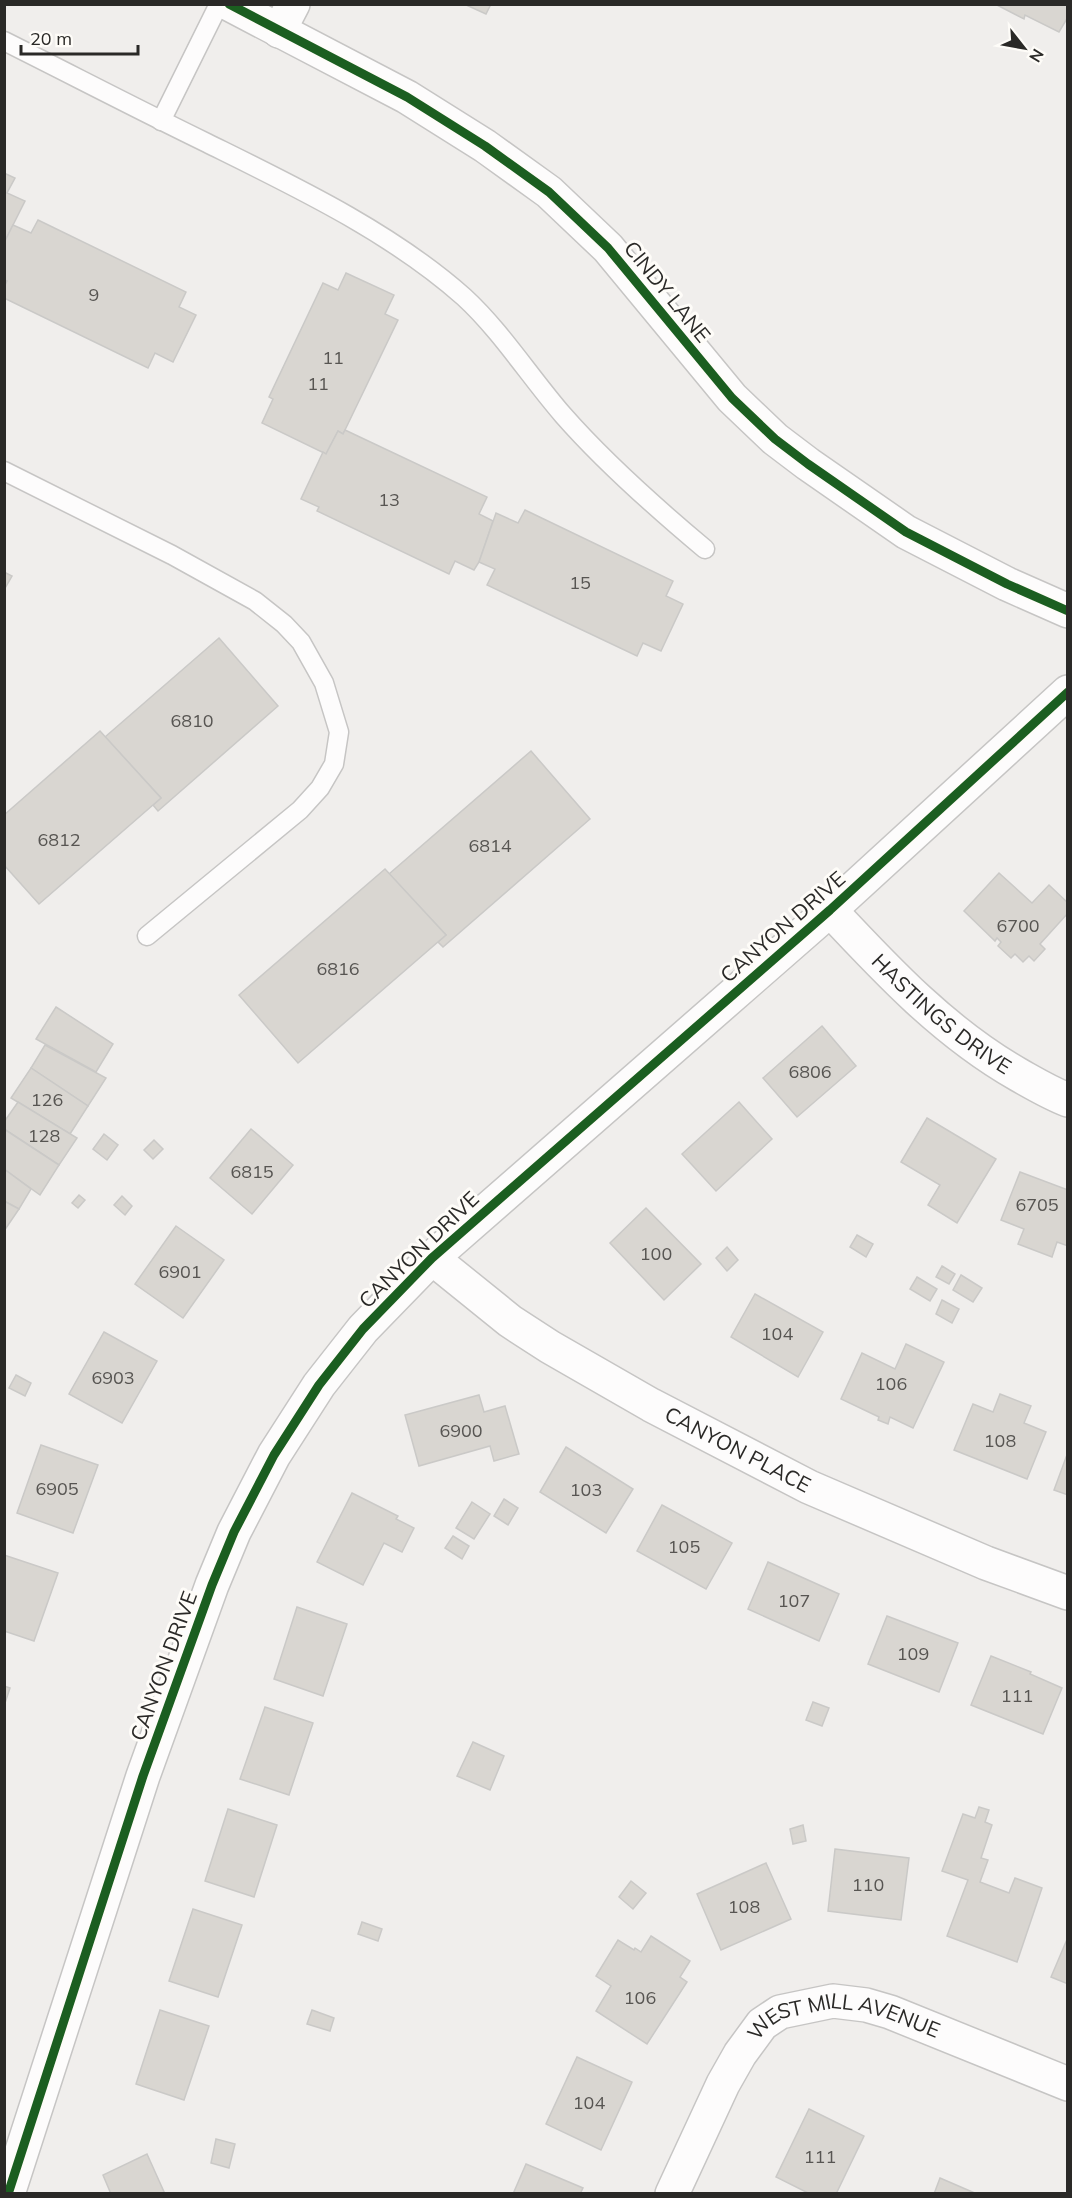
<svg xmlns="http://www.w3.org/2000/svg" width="1072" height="2198" viewBox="0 0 1072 2198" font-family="Mulish,sans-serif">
  <rect width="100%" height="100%" fill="#f0eeec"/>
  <!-- building -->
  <g fill="#d9d6d1" stroke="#cac9c7" stroke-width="1.5">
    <path d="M464,4H491L486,14Z"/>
    <path d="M995,4H1068V17L1059,32L1025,15L1024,19Z"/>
    <path d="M4,173L15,178L7,193L25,201L4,243Z"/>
    <path d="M38,220L186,292L179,307L196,315L173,362L155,353L148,368L4,298V287L7,281L4,280V243L13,225L31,233Z"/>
    <path d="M346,273L394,295L385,314L398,320L345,430L343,434L338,431L326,454L262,423L273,399L269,397L323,283L338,290Z"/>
    <path d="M345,430L487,497L479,514L493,521L479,562L474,570L455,561L449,574L317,511L319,507L301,499L323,452L326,454L338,431L343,434Z"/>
    <path d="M525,510L673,581L666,596L683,604L661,651L643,643L637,656L487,585L495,569L479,562L496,513L518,523Z"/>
    <path d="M4,572L12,576L4,590Z"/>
    <path d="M219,638L278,706L158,811L153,805L161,798L105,737Z"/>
    <path d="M100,731L161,798L39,904L4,865V815Z"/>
    <path d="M531,751L590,819L443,947L438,942L446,935L389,874Z"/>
    <path d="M385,869L446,935L298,1063L239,995Z"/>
    <path d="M999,873L1032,903L1049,885L1068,903V913L1040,944L1045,949L1034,961L1029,956L1023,962L1015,954L1011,958L998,946L1001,942L997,938L995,941L964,911Z"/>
    <path d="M56,1007L113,1044L96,1072L36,1039Z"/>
    <path d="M822,1026L856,1066L797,1117L763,1078Z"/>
    <path d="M45,1045L106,1078L88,1106L31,1068Z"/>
    <path d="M31,1068L88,1106L70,1134L11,1098Z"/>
    <path d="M18,1102L77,1138L59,1165L4,1129V1122Z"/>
    <path d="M739,1102L772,1139L716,1191L682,1154Z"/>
    <path d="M927,1118L996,1159L957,1223L928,1205L940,1185L901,1162Z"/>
    <path d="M4,1129L59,1165L40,1195L4,1169Z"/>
    <path d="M251,1129L293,1165L252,1214L210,1178Z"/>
    <path d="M104,1134L118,1145L107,1160L93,1149Z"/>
    <path d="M154,1140L163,1149L153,1159L144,1150Z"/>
    <path d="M4,1169L31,1189L19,1209L4,1201Z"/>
    <path d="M1020,1172L1068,1190V1246L1057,1242L1052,1257L1018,1244L1024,1229L1001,1220Z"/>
    <path d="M79,1195L85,1200L78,1208L72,1203Z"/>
    <path d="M122,1196L132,1206L125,1215L114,1205Z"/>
    <path d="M4,1201L19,1209L4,1231Z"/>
    <path d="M646,1208L701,1264L664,1300L610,1243Z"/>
    <path d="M176,1226L224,1260L183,1318L135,1284Z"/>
    <path d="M857,1235L873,1244L866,1257L850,1247Z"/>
    <path d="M727,1247L738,1260L727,1271L716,1258Z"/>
    <path d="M942,1266L955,1274L949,1284L936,1277Z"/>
    <path d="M961,1275L982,1288L973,1302L953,1290Z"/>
    <path d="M917,1277L937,1289L930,1301L910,1289Z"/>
    <path d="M755,1294L823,1332L798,1377L731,1337Z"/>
    <path d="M942,1300L959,1309L952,1323L936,1314Z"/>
    <path d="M104,1332L157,1361L122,1423L69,1394Z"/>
    <path d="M906,1344L944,1362L913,1428L890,1417L888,1424L878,1420L879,1417L841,1399L862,1353L895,1369Z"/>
    <path d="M16,1375L31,1383L25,1396L9,1388Z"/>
    <path d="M1000,1394L1031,1406L1024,1423L1046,1432L1027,1479L954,1450L973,1404L993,1412Z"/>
    <path d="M479,1395L484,1412L505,1406L519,1454L494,1461L490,1446L419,1466L405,1415Z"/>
    <path d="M41,1445L98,1465L73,1533L17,1513Z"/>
    <path d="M566,1447L633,1489L606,1533L540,1492Z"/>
    <path d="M1068,1452V1495L1054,1490Z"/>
    <path d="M352,1493L398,1516L396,1519L414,1528L402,1552L384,1543L363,1585L317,1562Z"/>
    <path d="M504,1499L518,1508L508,1525L494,1516Z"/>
    <path d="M472,1502L490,1514L474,1539L456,1528Z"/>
    <path d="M662,1505L732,1543L706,1589L637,1551Z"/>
    <path d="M453,1536L469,1546L462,1559L445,1548Z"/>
    <path d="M4,1555L58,1573L34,1641L4,1631Z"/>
    <path d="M768,1562L839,1594L819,1641L748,1609Z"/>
    <path d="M297,1607L347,1624L323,1696L274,1679Z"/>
    <path d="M887,1616L958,1643L939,1692L868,1664Z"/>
    <path d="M991,1656L1031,1672L1030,1674L1062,1688L1043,1734L971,1705Z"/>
    <path d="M4,1686L10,1688L4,1706Z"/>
    <path d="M813,1702L829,1708L822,1726L806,1720Z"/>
    <path d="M265,1707L313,1723L289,1795L240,1779Z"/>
    <path d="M473,1742L504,1756L490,1790L457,1776Z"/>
    <path d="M979,1807L989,1810L985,1822L992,1825L981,1858L988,1860L980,1882L1009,1893L1015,1878L1042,1888L1017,1962L947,1936L968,1880L942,1871L963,1814L975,1818Z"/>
    <path d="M228,1809L277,1825L254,1897L205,1881Z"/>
    <path d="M803,1825L806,1841L793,1844L790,1829Z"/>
    <path d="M835,1849L909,1858L901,1920L828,1911Z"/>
    <path d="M766,1863L791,1919L721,1950L697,1894Z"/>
    <path d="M631,1881L646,1893L633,1909L619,1897Z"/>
    <path d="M193,1909L242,1925L218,1997L169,1981Z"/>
    <path d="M362,1922L382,1929L378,1941L358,1934Z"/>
    <path d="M651,1936L690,1961L680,1977L687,1982L647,2044L596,2011L611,1986L596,1976L618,1940L634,1950L635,1948L641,1952Z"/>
    <path d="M1068,1937V1984L1051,1977Z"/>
    <path d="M160,2010L209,2026L184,2100L136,2084Z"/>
    <path d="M312,2010L334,2018L330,2031L307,2024Z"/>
    <path d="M577,2057L632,2082L601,2150L546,2124Z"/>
    <path d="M809,2109L864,2136L836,2194H810L776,2177Z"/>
    <path d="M216,2139L235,2144L229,2168L211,2163Z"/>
    <path d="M147,2154L165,2194H111L103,2175Z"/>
    <path d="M526,2164L583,2188L580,2194H513Z"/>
    <path d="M940,2178L977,2194H934Z"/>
  </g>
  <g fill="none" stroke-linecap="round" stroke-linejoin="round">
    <defs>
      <g id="lane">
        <path d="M4,41C72,75 139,110 207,143C294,186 391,232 464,297C501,331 530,377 563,415C606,464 656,508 705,549"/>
        <path d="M161,121L219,4"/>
        <path d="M4,471L172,555L255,601L284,624L301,642L324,683L339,732L334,764L320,788L300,810L147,936"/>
      </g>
      <g id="street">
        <path d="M229,4L407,97L485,146L549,192L608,248L732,398L775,439L808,464L906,532L1007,584L1068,611"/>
        <path d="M279,31L293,4"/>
        <path id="s1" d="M830,910C887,971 945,1033 1019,1075C1035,1084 1050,1093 1068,1100"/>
        <path id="s2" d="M432,1258L510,1321L550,1347L651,1405L809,1487L986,1563L1068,1593"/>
        <path d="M8,2194L143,1776L212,1585L234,1532L274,1455L319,1385L363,1329L432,1258L830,910L1068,692"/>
        <path id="s3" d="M672,2194L723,2084L740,2054L762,2024L780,2012L833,2001L866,2005L890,2012L1068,2084"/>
      </g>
    </defs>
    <!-- lane casing -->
    <use href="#lane" stroke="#c6c5c4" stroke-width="21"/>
    <!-- street casing -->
    <use href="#street" stroke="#c6c5c4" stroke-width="36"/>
    <!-- lane -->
    <use href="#lane" stroke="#fdfcfc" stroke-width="18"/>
    <!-- street -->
    <use href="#street" stroke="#fdfcfc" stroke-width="33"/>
    <defs>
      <g id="cycleway">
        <path d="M229,4L407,97L485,146L549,192L608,248L732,398L775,439L808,464L906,532L1007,584L1068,611"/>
        <path d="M8,2194L143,1776L212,1585L234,1532L274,1455L319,1385L363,1329L432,1258L830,910L1068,692"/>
      </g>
    </defs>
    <!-- cycleway casing -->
    <use href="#cycleway" stroke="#fefcf8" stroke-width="13"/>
    <!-- cycleway -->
    <use href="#cycleway" stroke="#1b5e20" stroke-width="9"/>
  </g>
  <g text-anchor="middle" stroke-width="6" stroke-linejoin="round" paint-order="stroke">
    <!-- number labels -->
    <g font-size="18" fill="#575552">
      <text x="94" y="301">9</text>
      <text x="333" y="364">11</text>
      <text x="318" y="390">11</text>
      <text x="389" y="506">13</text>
      <text x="580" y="589">15</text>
      <text x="192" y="727">6810</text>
      <text x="59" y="846">6812</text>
      <text x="490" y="852">6814</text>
      <text x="1018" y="932">6700</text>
      <text x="338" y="975">6816</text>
      <text x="810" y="1078">6806</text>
      <text x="47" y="1106">126</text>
      <text x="44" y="1142">128</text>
      <text x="252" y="1178">6815</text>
      <text x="1037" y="1211">6705</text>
      <text x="656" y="1260">100</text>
      <text x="180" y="1278">6901</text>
      <text x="777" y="1340">104</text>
      <text x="113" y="1384">6903</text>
      <text x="891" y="1390">106</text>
      <text x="461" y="1437">6900</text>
      <text x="1000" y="1447">108</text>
      <text x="57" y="1495">6905</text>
      <text x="586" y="1496">103</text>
      <text x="684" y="1553">105</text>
      <text x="794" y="1607">107</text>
      <text x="913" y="1660">109</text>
      <text x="1017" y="1702">111</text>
      <text x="868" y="1891">110</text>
      <text x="744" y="1913">108</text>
      <text x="640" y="2004">106</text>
      <text x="589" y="2109">104</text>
      <text x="820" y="2163">111</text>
    </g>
    <!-- street labels -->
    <g font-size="21" fill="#2a2927" stroke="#fefcf8">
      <text transform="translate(667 292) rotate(51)" y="7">CINDY LANE</text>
      <text transform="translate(783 927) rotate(-41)" y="7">CANYON DRIVE</text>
      <text dy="7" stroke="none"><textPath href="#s1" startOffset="153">HASTINGS DRIVE</textPath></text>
      <text transform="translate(419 1250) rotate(-44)" y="7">CANYON DRIVE</text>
      <text dy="7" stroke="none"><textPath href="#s2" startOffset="362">CANYON PLACE</textPath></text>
      <text transform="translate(164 1666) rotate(-70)" y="7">CANYON DRIVE</text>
      <text dy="7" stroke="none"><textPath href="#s3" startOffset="278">WEST MILL AVENUE</textPath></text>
    </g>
  </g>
  <!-- border -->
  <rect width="1072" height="2198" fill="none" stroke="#2a2927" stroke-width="12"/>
  <!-- north arrow -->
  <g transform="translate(1024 48) rotate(121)" stroke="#fefcf8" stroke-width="4.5" paint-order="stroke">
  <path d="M0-4.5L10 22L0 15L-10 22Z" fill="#2a2927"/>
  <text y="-9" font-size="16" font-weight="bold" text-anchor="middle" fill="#2a2927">N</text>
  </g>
  <!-- scale -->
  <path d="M21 45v9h117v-9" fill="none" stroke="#2a2927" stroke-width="3"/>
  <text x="30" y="45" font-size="18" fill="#2a2927" stroke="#fefcf8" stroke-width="4.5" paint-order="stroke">20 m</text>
</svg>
